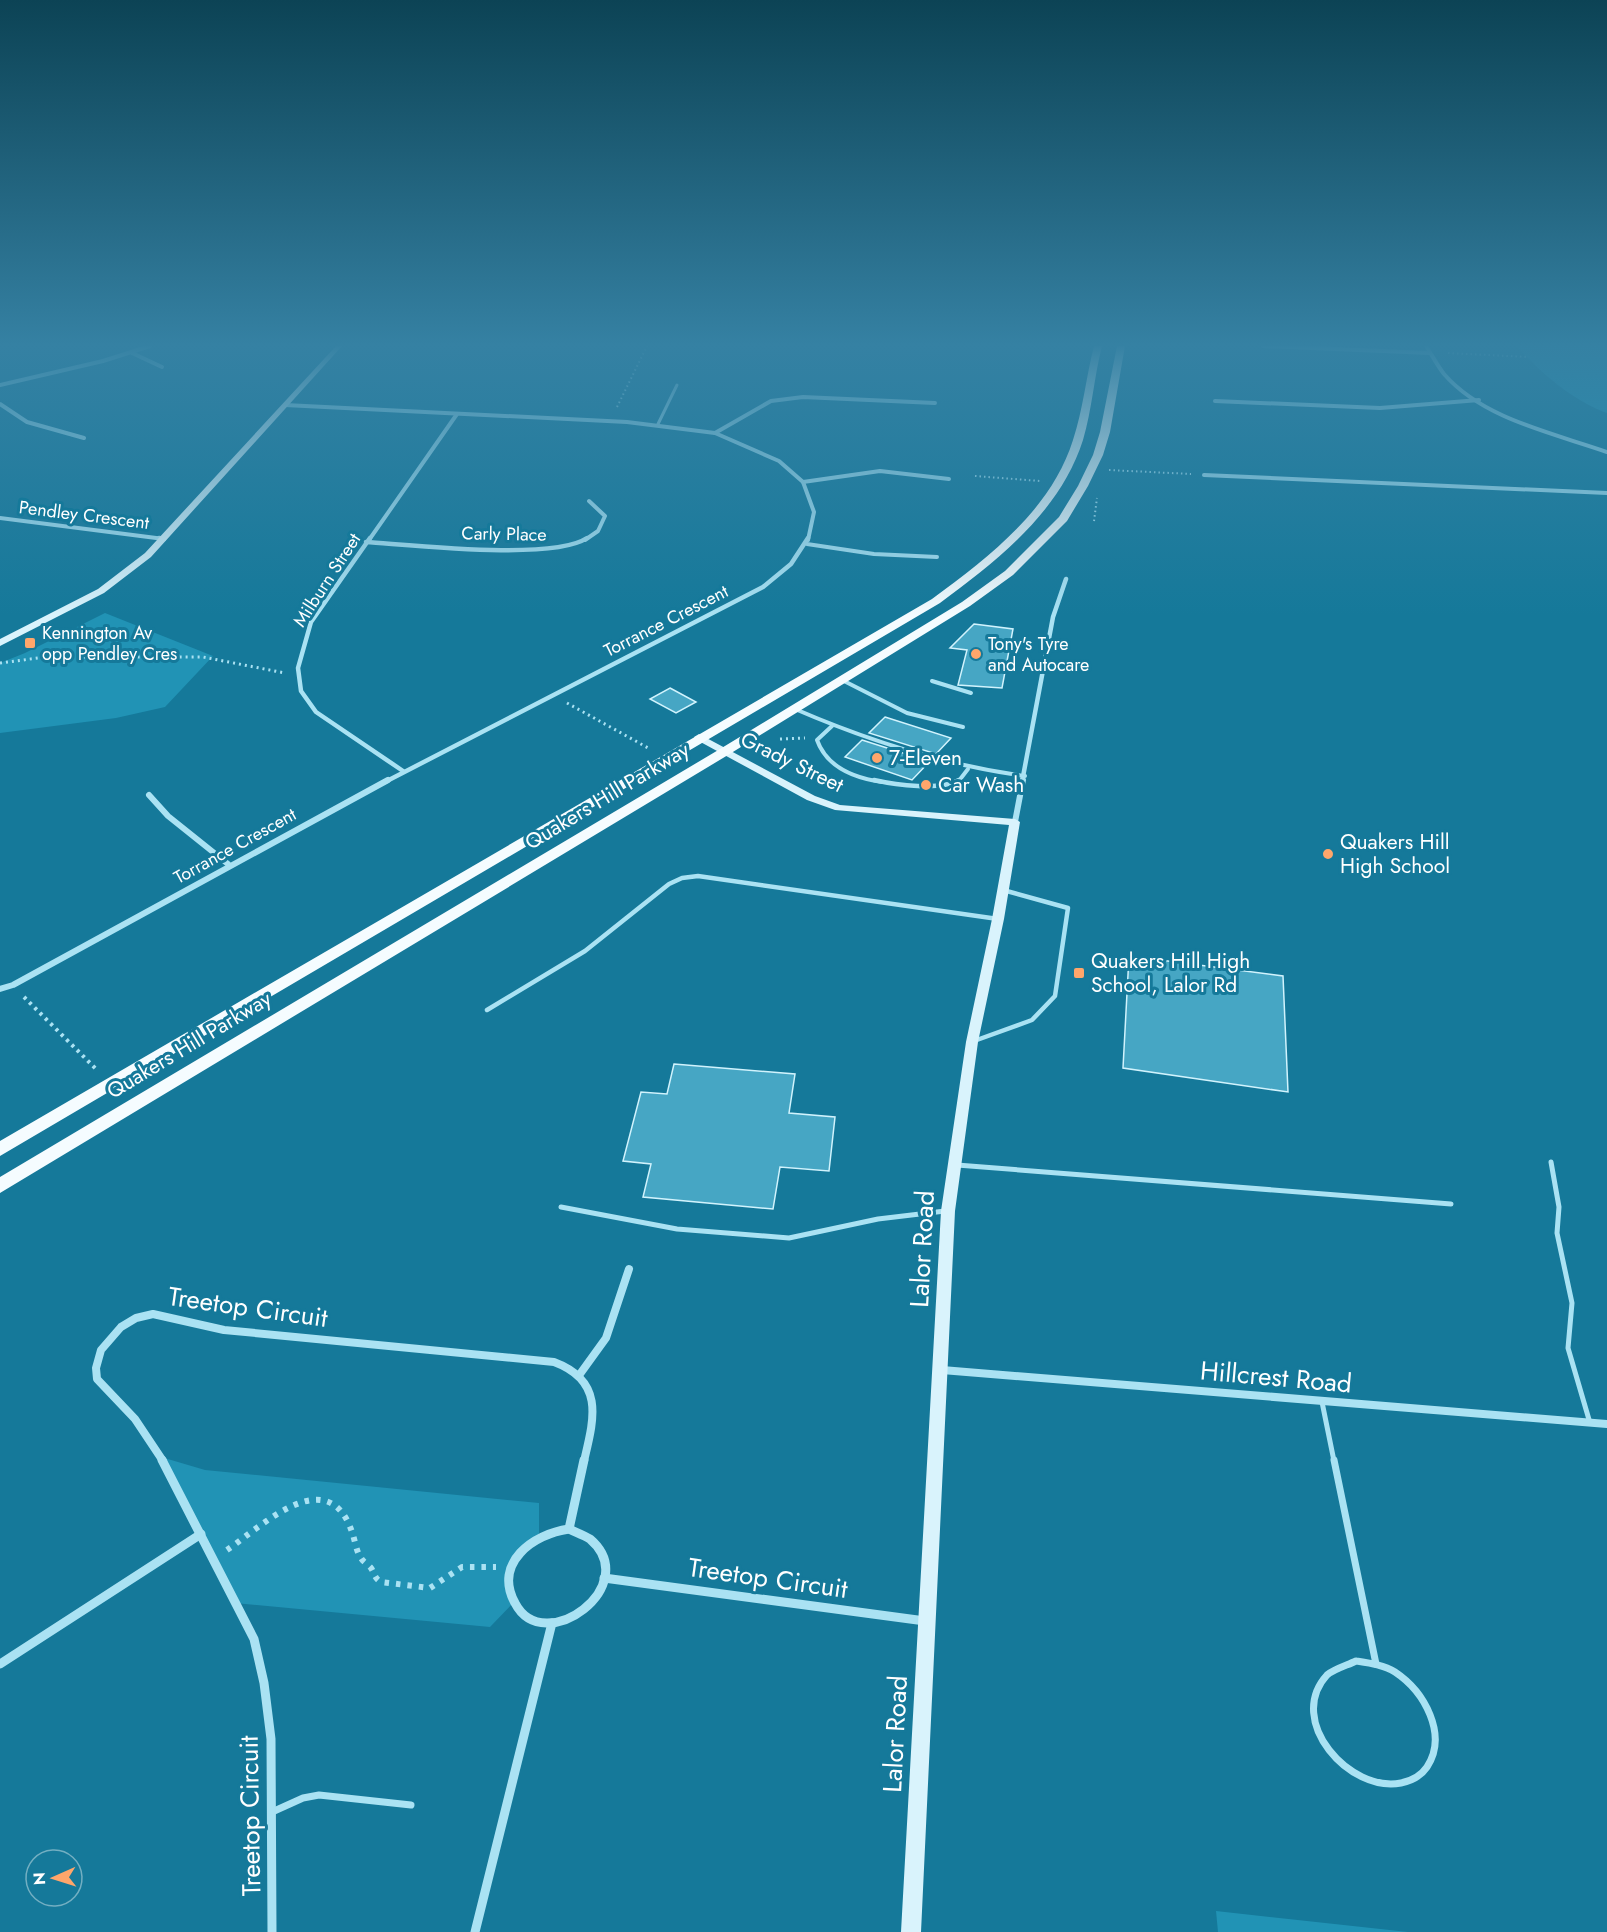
<svg xmlns="http://www.w3.org/2000/svg" width="1607" height="1932" viewBox="0 0 1607 1932" font-family="Jost,sans-serif">
  <rect width="100%" height="100%" fill="#15799a"/>
  <!-- green -->
  <g fill="#2193b5">
    <path d="M1517,346H1607V413C1574,401 1540,373 1517,346Z"/>
    <path d="M105,613L213,656L165,707L116,718L0,733V663L25,653Z"/>
    <path d="M161,1457L205,1470L539,1503V1535L510,1572L514,1602L490,1627L235,1603Z"/>
    <path d="M1216,1911L1408,1932H1218Z"/>
  </g>
  <!-- building -->
  <g fill="#46a6c4" stroke="#d1f3fd" stroke-width="1.5">
    <path d="M974,624L1013,629L1002,688L958,685L967,650L950,648Z"/>
    <path d="M670,688L696,702L676,713L650,699Z"/>
    <path d="M885,717L951,738L936,754L869,733Z"/>
    <path d="M862,740L906,754L930,761L912,780L845,757Z"/>
    <path d="M1129,956L1283,976L1288,1092L1123,1068Z"/>
    <path d="M674,1064L795,1074L789,1113L835,1117L829,1171L780,1167L773,1209L643,1197L651,1164L623,1161L641,1092L667,1094Z"/>
  </g>
  <g fill="none" stroke-linecap="round" stroke-linejoin="round">
    <!-- path-far3 -->
    <g stroke="#aae2f3" stroke-width="2" stroke-dasharray="1.5 3" stroke-linecap="butt">
      <path d="M1448,353L1529,357"/>
      <path d="M617,407L647,346"/>
      <path d="M1109,470L1191,474"/>
      <path d="M975,476L1040,481"/>
      <path d="M1094,521L1097,498"/>
    </g>
    <!-- path-far2 -->
    <g stroke="#aae2f3" stroke-width="3" stroke-dasharray="2 4" stroke-linecap="butt">
      <path d="M0,663L46,657H203L285,673"/>
      <path d="M567,703L650,749"/>
      <path d="M780,739L805,738"/>
    </g>
    <!-- path-far1 -->
    <path stroke="#aae2f3" stroke-width="4" stroke-dasharray="3 4.5" stroke-linecap="butt" d="M24,997L97,1070"/>
    <!-- path -->
    <path stroke="#aae2f3" stroke-width="6" stroke-dasharray="4.5 7" stroke-linecap="butt" d="M227,1550C262,1526 328,1461 352,1532C355,1540 356,1551 361,1558C363,1562 368,1564 371,1568C375,1574 374,1578 381,1582L430,1588L462,1567H496"/>
    <!-- lane-far4 -->
    <path stroke="#aae2f3" stroke-width="3" d="M658,424L677,385"/>
    <!-- lane-far3 -->
    <g stroke="#aae2f3" stroke-width="4">
      <path d="M807,544L874,554L937,557"/>
      <path d="M842,680L907,713L963,727"/>
      <path d="M932,681L971,693"/>
      <path d="M795,709C869,741 944,765 1025,776"/>
      <path d="M832,726L817,740C827,768 854,778 882,782"/>
      <path d="M958,782L968,769"/>
    </g>
    <!-- lane-far2 -->
    <g stroke="#aae2f3" stroke-width="4.5">
      <path d="M874,780C896,785 940,791 959,780"/>
      <path d="M487,1010L585,951L669,884L682,878L698,876L998,919"/>
      <path d="M974,1041L1032,1020L1055,996L1068,908L1003,890"/>
    </g>
    <!-- lane-far1 -->
    <g stroke="#aae2f3" stroke-width="5">
      <path d="M1551,1162L1559,1207L1557,1233L1572,1303L1568,1348L1590,1423"/>
      <path d="M957,1165L1451,1204"/>
      <path d="M561,1207L677,1229L789,1238L878,1219L945,1211"/>
      <path d="M1322,1402L1334,1461"/>
    </g>
    <!-- lane -->
    <g stroke="#aae2f3" stroke-width="7">
      <path d="M1334,1460L1376,1664"/>
      <path d="M1356,1661C1369,1663 1384,1665 1395,1672C1425,1692 1448,1735 1427,1767C1421,1776 1411,1781 1401,1783C1350,1793 1285,1721 1327,1675C1334,1669 1348,1665 1356,1661Z"/>
      <path d="M272,1812L303,1798L319,1795L411,1805"/>
    </g>
    <!-- street-far4 -->
    <g stroke="#aae2f3" stroke-width="4">
      <path d="M1263,346L1430,353"/>
      <path d="M1426,346C1432,355 1437,365 1444,374C1483,419 1553,433 1607,452"/>
      <path d="M132,353L162,367"/>
      <path d="M0,385L103,361L150,346"/>
      <path d="M1215,401L1380,408L1479,400"/>
      <path d="M0,404L27,422L84,438"/>
      <path d="M285,405L627,422L715,433L779,461L803,482L814,512L808,540"/>
      <path d="M715,433L771,401L803,397L935,403"/>
      <path d="M1204,475L1607,493"/>
      <path d="M803,482L880,471L949,479"/>
      <path d="M0,518L164,539"/>
      <path d="M369,540L457,414"/>
      <path d="M585,540L598,531L605,516L589,501"/>
    </g>
    <!-- street-far3 -->
    <g stroke="#aae2f3" stroke-width="4.5">
      <path d="M159,538L164,539"/>
      <path d="M370,538L311,622L298,668L301,691L316,712L403,771"/>
      <path d="M366,542C412,545 553,561 587,538"/>
      <path d="M385,782L763,587L791,564L808,538"/>
      <path d="M1022,782L1053,617L1066,579"/>
    </g>
    <!-- street-far2 -->
    <g stroke="#aae2f3" stroke-width="6">
      <path d="M149,795L168,816L228,864"/>
      <path d="M1015,822L1023,780"/>
      <path d="M0,989L13,985L388,780"/>
    </g>
    <!-- street-far1 -->
    <g stroke="#aae2f3" stroke-width="8">
      <path d="M942,1370L1607,1424"/>
      <path d="M580,1374L606,1338L629,1269"/>
      <path d="M163,1461L135,1419L97,1379L96,1368L101,1350L121,1327L136,1318L153,1314L224,1330L554,1362C605,1381 594,1419 584,1461"/>
    </g>
    <!-- street -->
    <g stroke="#aae2f3" stroke-width="9">
      <path d="M162,1460L254,1639L264,1683L271,1739L272,1932"/>
      <path d="M569,1529C575,1532 584,1535 590,1539C644,1585 544,1659 515,1603C493,1563 533,1534 569,1529Z"/>
      <path d="M569,1529L584,1460"/>
      <path d="M604,1578L925,1621"/>
      <path d="M0,1664L201,1534"/>
      <path d="M475,1932L552,1623"/>
    </g>
    <!-- secondary -->
    <g fill="#d9f3fc" fill-rule="evenodd">
      <path d="M336,346H342L151,557L104,593L0,646V639L98,589L145,553Z"/>
      <path d="M699,734L815,796L840,805L1015,819L1020,822L1004,919L978,1042L955,1211L921,1932H901L941,1211L966,1042L992,919L1009,825L835,810L807,800L695,739L694,737Z"/>
    </g>
    <!-- primary -->
    <g fill="#f5fcff" fill-rule="evenodd">
      <path d="M1094,346H1102C1094,377 1092,410 1083,440C1060,512 998,560 940,603L0,1156V1141L932,599C989,557 1051,510 1073,440C1083,410 1086,377 1094,346Z"/>
      <path d="M1117,346H1125L1110,432L1103,455L1088,486L1067,521L1013,575L970,606L728,755L0,1193V1177L720,749L962,602L1005,571L1059,517L1078,486L1093,455L1100,432Z"/>
    </g>
  </g>
  <!-- sky -->
  <linearGradient id="sky" x2="0" y2="1"><stop stop-color="#0c4355"/><stop offset="0.56" stop-color="#3581a3"/><stop offset="1" stop-color="#3581a3" stop-opacity="0"/></linearGradient>
  <rect width="1607" height="616" fill="url(#sky)"/>
  <!-- markers -->
  <g fill="#ffa66b" stroke="#15799a" stroke-width="2">
    <rect x="24" y="637" width="12" height="12" rx="3"/>
    <circle cx="976" cy="654" r="6"/>
    <circle cx="877" cy="758" r="6"/>
    <circle cx="926" cy="785" r="6"/>
    <circle cx="1328" cy="854" r="6"/>
    <rect x="1073" y="967" width="12" height="12" rx="3"/>
  </g>
  <g text-anchor="middle" stroke-width="6" stroke-linejoin="round" paint-order="stroke">
    <!-- far-street labels -->
    <g font-size="18" fill="#fff" stroke="#15799a">
      <text transform="translate(84 515) rotate(7)" y="6">Pendley Crescent</text>
      <text transform="translate(504 534) rotate(1)" y="6">Carly Place</text>
      <text transform="translate(327 580) rotate(-57)" y="6">Milburn Street</text>
      <text transform="translate(666 621) rotate(-27)" y="6">Torrance Crescent</text>
      <text transform="translate(235 846) rotate(-29)" y="6">Torrance Crescent</text>
    </g>
    <!-- far-poi labels -->
    <g font-size="18" fill="#fff" stroke="#15799a" text-anchor="start">
      <text x="42" y="639">Kennington Av<tspan x="42" dy="21">opp Pendley Cres</tspan></text>
      <text x="988" y="650">Tony's Tyre<tspan x="988" dy="21">and Autocare</tspan></text>
    </g>
    <!-- poi labels -->
    <g font-size="21" fill="#fff" stroke="#15799a" text-anchor="start">
      <text x="889" y="765">7-Eleven</text>
      <text x="938" y="792">Car Wash</text>
      <text x="1340" y="849">Quakers Hill<tspan x="1340" dy="24">High School</tspan></text>
      <text x="1091" y="968">Quakers Hill High<tspan x="1091" dy="24">School, Lalor Rd</tspan></text>
    </g>
    <!-- street labels -->
    <g font-size="21" fill="#fff" stroke="#15799a">
      <text transform="translate(792 762) rotate(26)" y="7">Grady Street</text>
      <text transform="translate(607 796) rotate(-31)" y="7">Quakers Hill Parkway</text>
      <text transform="translate(189 1045) rotate(-31)" y="7">Quakers Hill Parkway</text>
    </g>
    <!-- near-street labels -->
    <g font-size="26" fill="#fff" stroke="#15799a">
      <text transform="translate(922 1249) rotate(-87)" y="9">Lalor Road</text>
      <text transform="translate(248 1307) rotate(8)" y="9">Treetop Circuit</text>
      <text transform="translate(1276 1377) rotate(5)" y="9">Hillcrest Road</text>
      <text transform="translate(768 1578) rotate(8)" y="9">Treetop Circuit</text>
      <text transform="translate(895 1734) rotate(-87)" y="9">Lalor Road</text>
      <text transform="translate(250 1816) rotate(-91)" y="9">Treetop Circuit</text>
    </g>
  </g>
  <!-- north arrow -->
  <g transform="translate(54 1878) rotate(267)"><circle r="28" fill="#15799a" stroke="#73afc2" stroke-width="1.5"/>
  <path d="M0-4.5L10 22L0 15L-10 22Z" fill="#ffa66b"/>
  <text y="-9" font-size="16" font-weight="bold" text-anchor="middle" fill="#ffffff">N</text>
  </g>
</svg>
